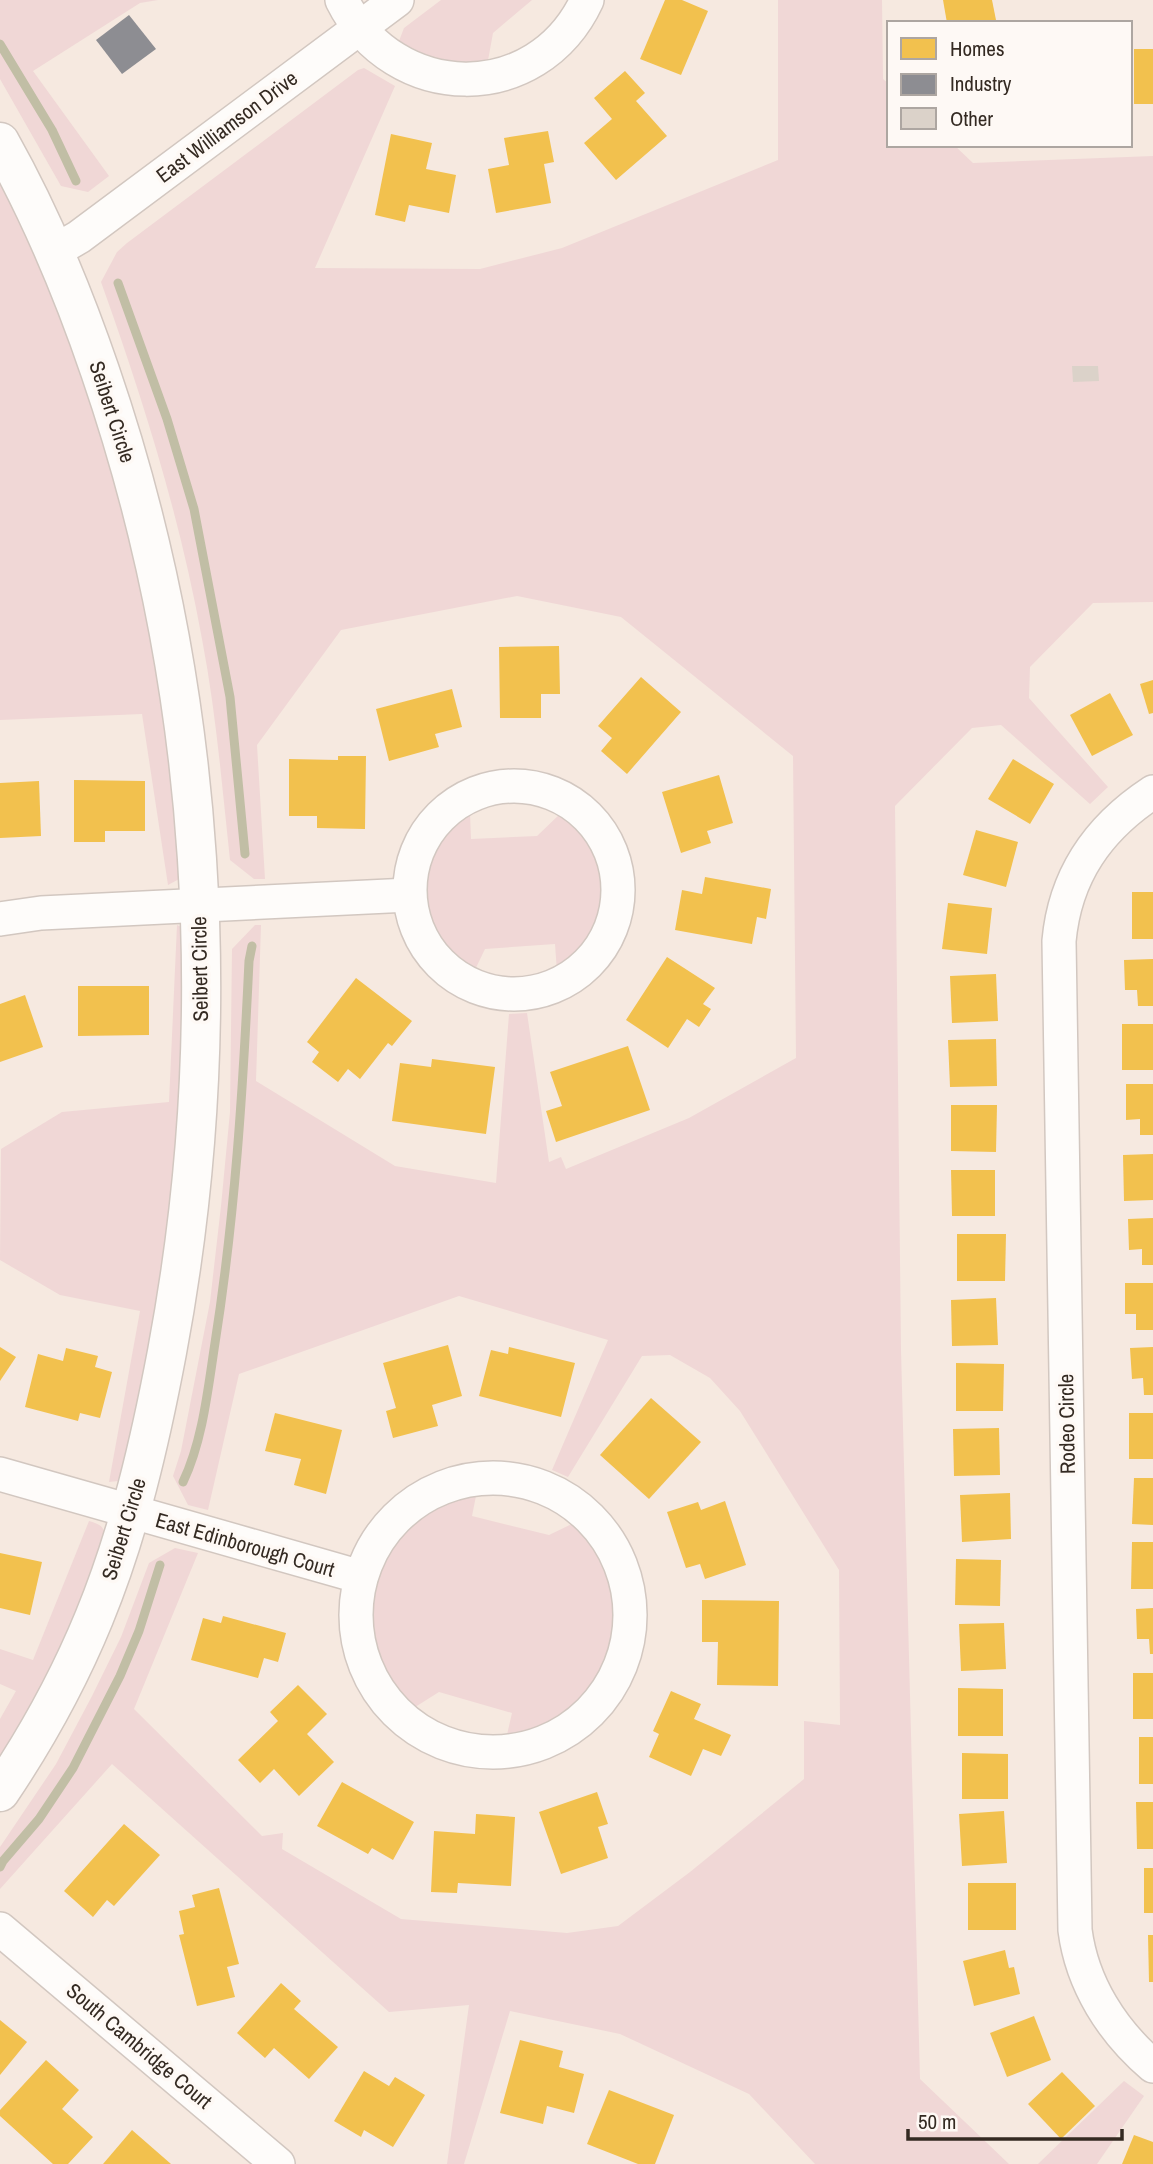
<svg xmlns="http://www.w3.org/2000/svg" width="1153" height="2164" viewBox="0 0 1153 2164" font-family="'Archivo Narrow',sans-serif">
  <rect width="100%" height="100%" fill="#f6e9e0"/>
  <!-- green -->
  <g fill="#f0d7d6">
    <path d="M0,0H158L140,3L33,71L109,176L88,192L61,186L0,79Z"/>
    <path d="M441,0H532L493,33L487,66L474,68L409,52L399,41L404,28Z"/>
    <path d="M778,0H882L883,79L889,84V145H954L973,163L1153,156V602L1093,603L1030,667L1029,698L1108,787L1090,804L1001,725L972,728L895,806L901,1350L920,2079L1009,2164H815L749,2094L620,2034L510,2011L464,2164H447L469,2005L389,2012L112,1764L0,1889V1847L56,1764L92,1696L121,1637L149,1563L175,1548L198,1553L134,1709L262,1836L283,1833L282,1849L401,1919L567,1933L618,1926L690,1872L804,1779V1721L840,1725L839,1570L740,1411L710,1378L670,1355L642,1356L568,1477L552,1470L608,1340L459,1296L239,1374L208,1510L188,1505L173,1476L181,1451L210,1302L221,1206L230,1112L232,949L255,925H261L256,1081L395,1166L496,1183L509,1014L527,1013L549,1162L561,1157L566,1169L689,1118L796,1058L793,756L621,617L517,596L341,630L257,745L265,879H254L230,860C222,786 216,712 202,639C180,517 143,399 101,282L117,252L127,243L358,70L364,68L395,86L315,268L480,269L562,248L778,160Z"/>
    <path d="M0,178C14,208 31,238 43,269C91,391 128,517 153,646C167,723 174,801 181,878L168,885L142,714L0,720Z"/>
    <path d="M470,813L471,839L537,836L561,813H568C580,826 594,840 601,857C618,897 602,959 557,972L555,944L485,949L472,976C461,970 450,964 442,954C427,937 415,906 420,883C422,871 428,858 433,847C440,830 451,815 470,813Z"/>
    <path d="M177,925L181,927L184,1057L161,1290L123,1476L118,1481L109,1482L140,1311L60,1295L0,1260L1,1149L62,1112L169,1102Z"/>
    <path d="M465,1490L477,1491L472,1516L549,1535L576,1522L582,1525C599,1545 616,1568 620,1595C622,1615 619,1646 610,1664C592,1698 548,1744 506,1739L512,1713L439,1692L412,1709C398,1696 383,1680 376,1662C345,1584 390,1515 465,1490Z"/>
    <path d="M89,1521C99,1524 105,1526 105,1538L55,1665L0,1762V1719L16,1691L0,1684V1649L33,1660Z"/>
    <path d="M1124,2081L1144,2096L1097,2164H1038Z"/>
  </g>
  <!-- homes -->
  <g fill="#f2c14e">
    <path d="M665,0H682L708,11L681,75L640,59Z"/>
    <path d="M943,0H992L996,20L979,23H947Z"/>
    <rect x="1134" y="49" width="19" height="55"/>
    <path d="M625,71L645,93L636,101L667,136L616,180L584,143L612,119L594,98Z"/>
    <path d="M548,131L554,162L544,164L551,203L496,213L488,169L509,165L504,138Z"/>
    <path d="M391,134L432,143L426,169L456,175L449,213L409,205L405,222L375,215Z"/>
    <path d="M559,646L560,694H541V718H500L499,647Z"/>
    <path d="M641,677L681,712L627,774L601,751L612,738L598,726Z"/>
    <path d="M1153,680V713L1149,714L1140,684Z"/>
    <path d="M452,689L462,727L435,734L439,747L389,761L376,709Z"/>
    <path d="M1110,693L1133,735L1092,756L1070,715Z"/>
    <path d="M338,756H366L365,829L317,828V816H289V759L338,760Z"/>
    <path d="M1013,759L1054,784L1030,824L988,799Z"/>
    <path d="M719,775L733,823L707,831L711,843L681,853L662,792Z"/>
    <path d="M74,780L145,781V831H105V842H74Z"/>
    <path d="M39,781L41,836L0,838V783Z"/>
    <path d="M976,830L1018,842L1006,887L963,875Z"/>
    <path d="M705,877L771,889L766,919L757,917L752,944L675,930L682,890L702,894Z"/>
    <rect x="1132" y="892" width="21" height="47"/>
    <path d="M948,903L992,908L987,954L942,949Z"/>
    <path d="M667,957L715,988L703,1004L711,1009L699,1027L687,1019L668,1048L626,1020Z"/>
    <path d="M1153,959V1006H1138L1137,990H1125L1124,960Z"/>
    <path d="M996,974L998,1021L952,1023L950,976Z"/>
    <path d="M356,978L412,1021L392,1046L388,1043L360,1079L348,1069L338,1082L312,1062L319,1052L307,1042Z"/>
    <path d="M78,986H149V1035L78,1036Z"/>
    <path d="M25,995L43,1047L0,1062V1004Z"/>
    <rect x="1122" y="1024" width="31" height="46"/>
    <path d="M996,1039L997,1086L950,1087L948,1040Z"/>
    <path d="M628,1046L650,1110L556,1142L546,1111L562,1106L550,1072Z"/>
    <path d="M432,1059L495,1067L486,1134L392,1121L400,1063L431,1067Z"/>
    <path d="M1126,1084H1153V1135H1140V1119L1126,1120Z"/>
    <path d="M951,1105H997L996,1152L951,1151Z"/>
    <path d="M1153,1154V1200L1124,1201L1123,1155Z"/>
    <path d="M951,1170H995V1216H952Z"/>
    <path d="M1153,1218V1265H1142V1249L1129,1250L1128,1219Z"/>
    <path d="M957,1234H1006L1005,1281H957Z"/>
    <path d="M1125,1283H1153V1330H1136V1314H1125Z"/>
    <path d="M996,1298L998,1345L952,1346L951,1300Z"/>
    <path d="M448,1345L462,1396L432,1405L438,1426L393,1438L386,1411L396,1408L383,1363Z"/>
    <path d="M0,1347L16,1357L0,1381Z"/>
    <path d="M509,1347L575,1363L561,1417L479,1396L491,1350L508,1354Z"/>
    <path d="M1153,1347V1395H1144L1143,1378L1132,1379L1130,1348Z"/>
    <path d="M66,1348L98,1356L95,1367L112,1372L100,1418L80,1413L78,1421L25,1407L38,1354L63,1361Z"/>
    <path d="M956,1363L1004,1364L1003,1411H956Z"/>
    <path d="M651,1398L701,1442L649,1499L600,1455Z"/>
    <path d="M275,1413L342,1430L326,1494L294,1485L301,1459L265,1451Z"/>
    <rect x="1129" y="1413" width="24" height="46"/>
    <path d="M999,1428L1000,1475L954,1476L953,1429Z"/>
    <path d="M1134,1478H1153V1525L1132,1524Z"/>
    <path d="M1010,1493L1011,1539L962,1542L960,1495Z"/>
    <path d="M725,1501L746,1565L705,1579L700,1564L686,1568L667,1512L698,1502L701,1510Z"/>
    <path d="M1132,1542H1153V1589H1131Z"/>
    <path d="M0,1553L42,1562L30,1615L0,1608Z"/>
    <path d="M956,1559L1001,1560L1000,1606L955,1605Z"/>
    <path d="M702,1600L779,1601L778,1686L717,1685L718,1642H702Z"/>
    <path d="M1153,1608V1654H1150L1149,1639H1137L1136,1609Z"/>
    <path d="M223,1616L286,1633L278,1662L264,1658L258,1678L191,1660L203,1618L221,1623Z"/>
    <path d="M1004,1623L1006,1669L961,1671L959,1624Z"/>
    <rect x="1133" y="1673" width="20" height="46"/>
    <path d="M298,1685L327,1714L307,1734L334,1762L299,1796L274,1769L260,1783L238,1760L278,1721L270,1712Z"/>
    <path d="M958,1688L1003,1689V1736H958Z"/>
    <path d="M671,1691L701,1704L694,1719L731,1735L721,1756L703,1749L691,1776L649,1757L659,1734L653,1731Z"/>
    <rect x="1139" y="1737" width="14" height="47"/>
    <path d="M962,1753L1008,1754V1799H962Z"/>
    <path d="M342,1782L414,1822L393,1860L372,1848L368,1854L317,1826Z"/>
    <path d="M597,1792L608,1824L598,1827L608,1858L561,1874L539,1812Z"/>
    <path d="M1136,1802H1153V1849H1137Z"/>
    <path d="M1004,1811L1007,1863L962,1866L959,1814Z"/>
    <path d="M476,1814L515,1817L511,1886L458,1883L457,1893L431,1892L434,1831L475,1834Z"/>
    <path d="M124,1824L160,1855L114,1906L107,1900L93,1917L64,1891Z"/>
    <rect x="1144" y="1868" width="9" height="45"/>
    <rect x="968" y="1883" width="48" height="47"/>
    <path d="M219,1888L239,1964L227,1967L235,1997L197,2006L179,1935L184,1934L179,1911L195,1907L192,1895Z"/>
    <path d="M1148,1935H1153V1982H1149Z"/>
    <path d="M1005,1950L1009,1968L1014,1967L1020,1994L974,2006L963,1961Z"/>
    <path d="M281,1983L301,2001L294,2009L338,2047L309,2079L274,2048L265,2058L237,2033Z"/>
    <path d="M1034,2016L1051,2060L1007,2077L990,2033Z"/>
    <path d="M0,2020L27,2042L0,2075Z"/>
    <path d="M520,2040L563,2051L559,2067L584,2074L574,2113L547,2106L543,2124L500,2113Z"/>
    <path d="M46,2060L79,2090L62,2109L93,2137L68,2164H53L0,2116V2110Z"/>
    <path d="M364,2071L389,2086L395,2077L425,2095L393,2147L364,2130L361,2137L334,2121Z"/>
    <path d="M1062,2072L1095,2106L1061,2139L1028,2104Z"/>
    <path d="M609,2090L674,2115L655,2164H638L587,2144Z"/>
    <path d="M132,2130L171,2164H103Z"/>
    <path d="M1134,2135L1153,2142V2164H1122Z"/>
  </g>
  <!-- industry -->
  <path fill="#8d8d92" d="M129,15L156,49L122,74L96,40Z"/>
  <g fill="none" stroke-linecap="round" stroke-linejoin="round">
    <!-- stream -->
    <g stroke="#c1bea5" stroke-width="9">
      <path d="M0,44L52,130L76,181"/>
      <path d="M118,283L167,419L194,509L230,697L245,854"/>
      <path d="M183,1482C203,1440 208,1388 215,1343C235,1216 243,1089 249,961L252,946"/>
      <path d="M0,1867L3,1861L39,1819L73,1768L120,1676L139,1631L160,1565"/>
    </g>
  </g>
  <!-- building -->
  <path fill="#dbd2c9" d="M1072,366H1098L1099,381L1073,382Z"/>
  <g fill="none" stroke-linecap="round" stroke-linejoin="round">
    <defs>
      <g id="street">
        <path d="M342,0C394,104 537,107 587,0"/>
        <path d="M55,251L79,237L397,0"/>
        <circle cx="514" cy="890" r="104"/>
        <path d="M1153,792C1098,828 1065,875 1059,941L1075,1930C1082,1984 1112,2031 1153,2066"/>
        <path d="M0,919L41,913L409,895"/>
        <path d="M0,1474L361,1577"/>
        <circle cx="493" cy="1615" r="137"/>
        <path d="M0,1929L278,2164"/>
      </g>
      <path id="secondary" d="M0,142C41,215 73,292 100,371C208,685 228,1027 167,1352C150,1442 129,1533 94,1618C69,1679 37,1737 0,1792"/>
    </defs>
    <!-- street casing -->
    <use href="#street" stroke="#d2c7c0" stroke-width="36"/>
    <!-- secondary casing -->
    <use href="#secondary" stroke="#d2c7c0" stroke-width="41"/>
    <!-- street -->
    <use href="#street" stroke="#fefcfa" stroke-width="33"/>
    <!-- secondary -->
    <use href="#secondary" stroke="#fefcfa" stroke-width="38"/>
  </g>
  <g text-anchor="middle" stroke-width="7" stroke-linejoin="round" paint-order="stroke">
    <!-- street labels -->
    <g font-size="21" fill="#342a22" stroke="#fef9f5">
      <text transform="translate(227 127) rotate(-37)" y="7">East Williamson Drive</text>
      <text transform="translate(112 412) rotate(72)" y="7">Seibert Circle</text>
      <text transform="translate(200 969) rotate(-91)" y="7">Seibert Circle</text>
      <text transform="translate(1067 1424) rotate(-91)" y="7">Rodeo Circle</text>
      <text transform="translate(124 1529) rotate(-73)" y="7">Seibert Circle</text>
      <text transform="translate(245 1545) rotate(16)" y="7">East Edinborough Court</text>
      <text transform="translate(139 2046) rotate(40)" y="7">South Cambridge Court</text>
    </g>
  </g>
  <!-- legend -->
  <rect x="887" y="21" width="245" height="126" fill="#fef9f5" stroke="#ada6a1" stroke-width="2"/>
  <rect x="901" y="38" width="35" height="21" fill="#f2c14e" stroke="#ada6a1" stroke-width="2"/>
  <text x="950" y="56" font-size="21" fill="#342a22">Homes</text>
  <rect x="901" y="74" width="35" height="21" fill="#8d8d92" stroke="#ada6a1" stroke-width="2"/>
  <text x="950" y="91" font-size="21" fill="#342a22">Industry</text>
  <rect x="901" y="108" width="35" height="21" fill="#dbd2c9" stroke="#ada6a1" stroke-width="2"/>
  <text x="950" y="126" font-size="21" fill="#342a22">Other</text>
  <!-- scale -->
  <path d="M908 2129v10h214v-10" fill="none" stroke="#342a22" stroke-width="3.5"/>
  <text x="918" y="2129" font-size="21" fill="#342a22" stroke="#fef9f5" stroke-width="5" paint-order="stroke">50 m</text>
</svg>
